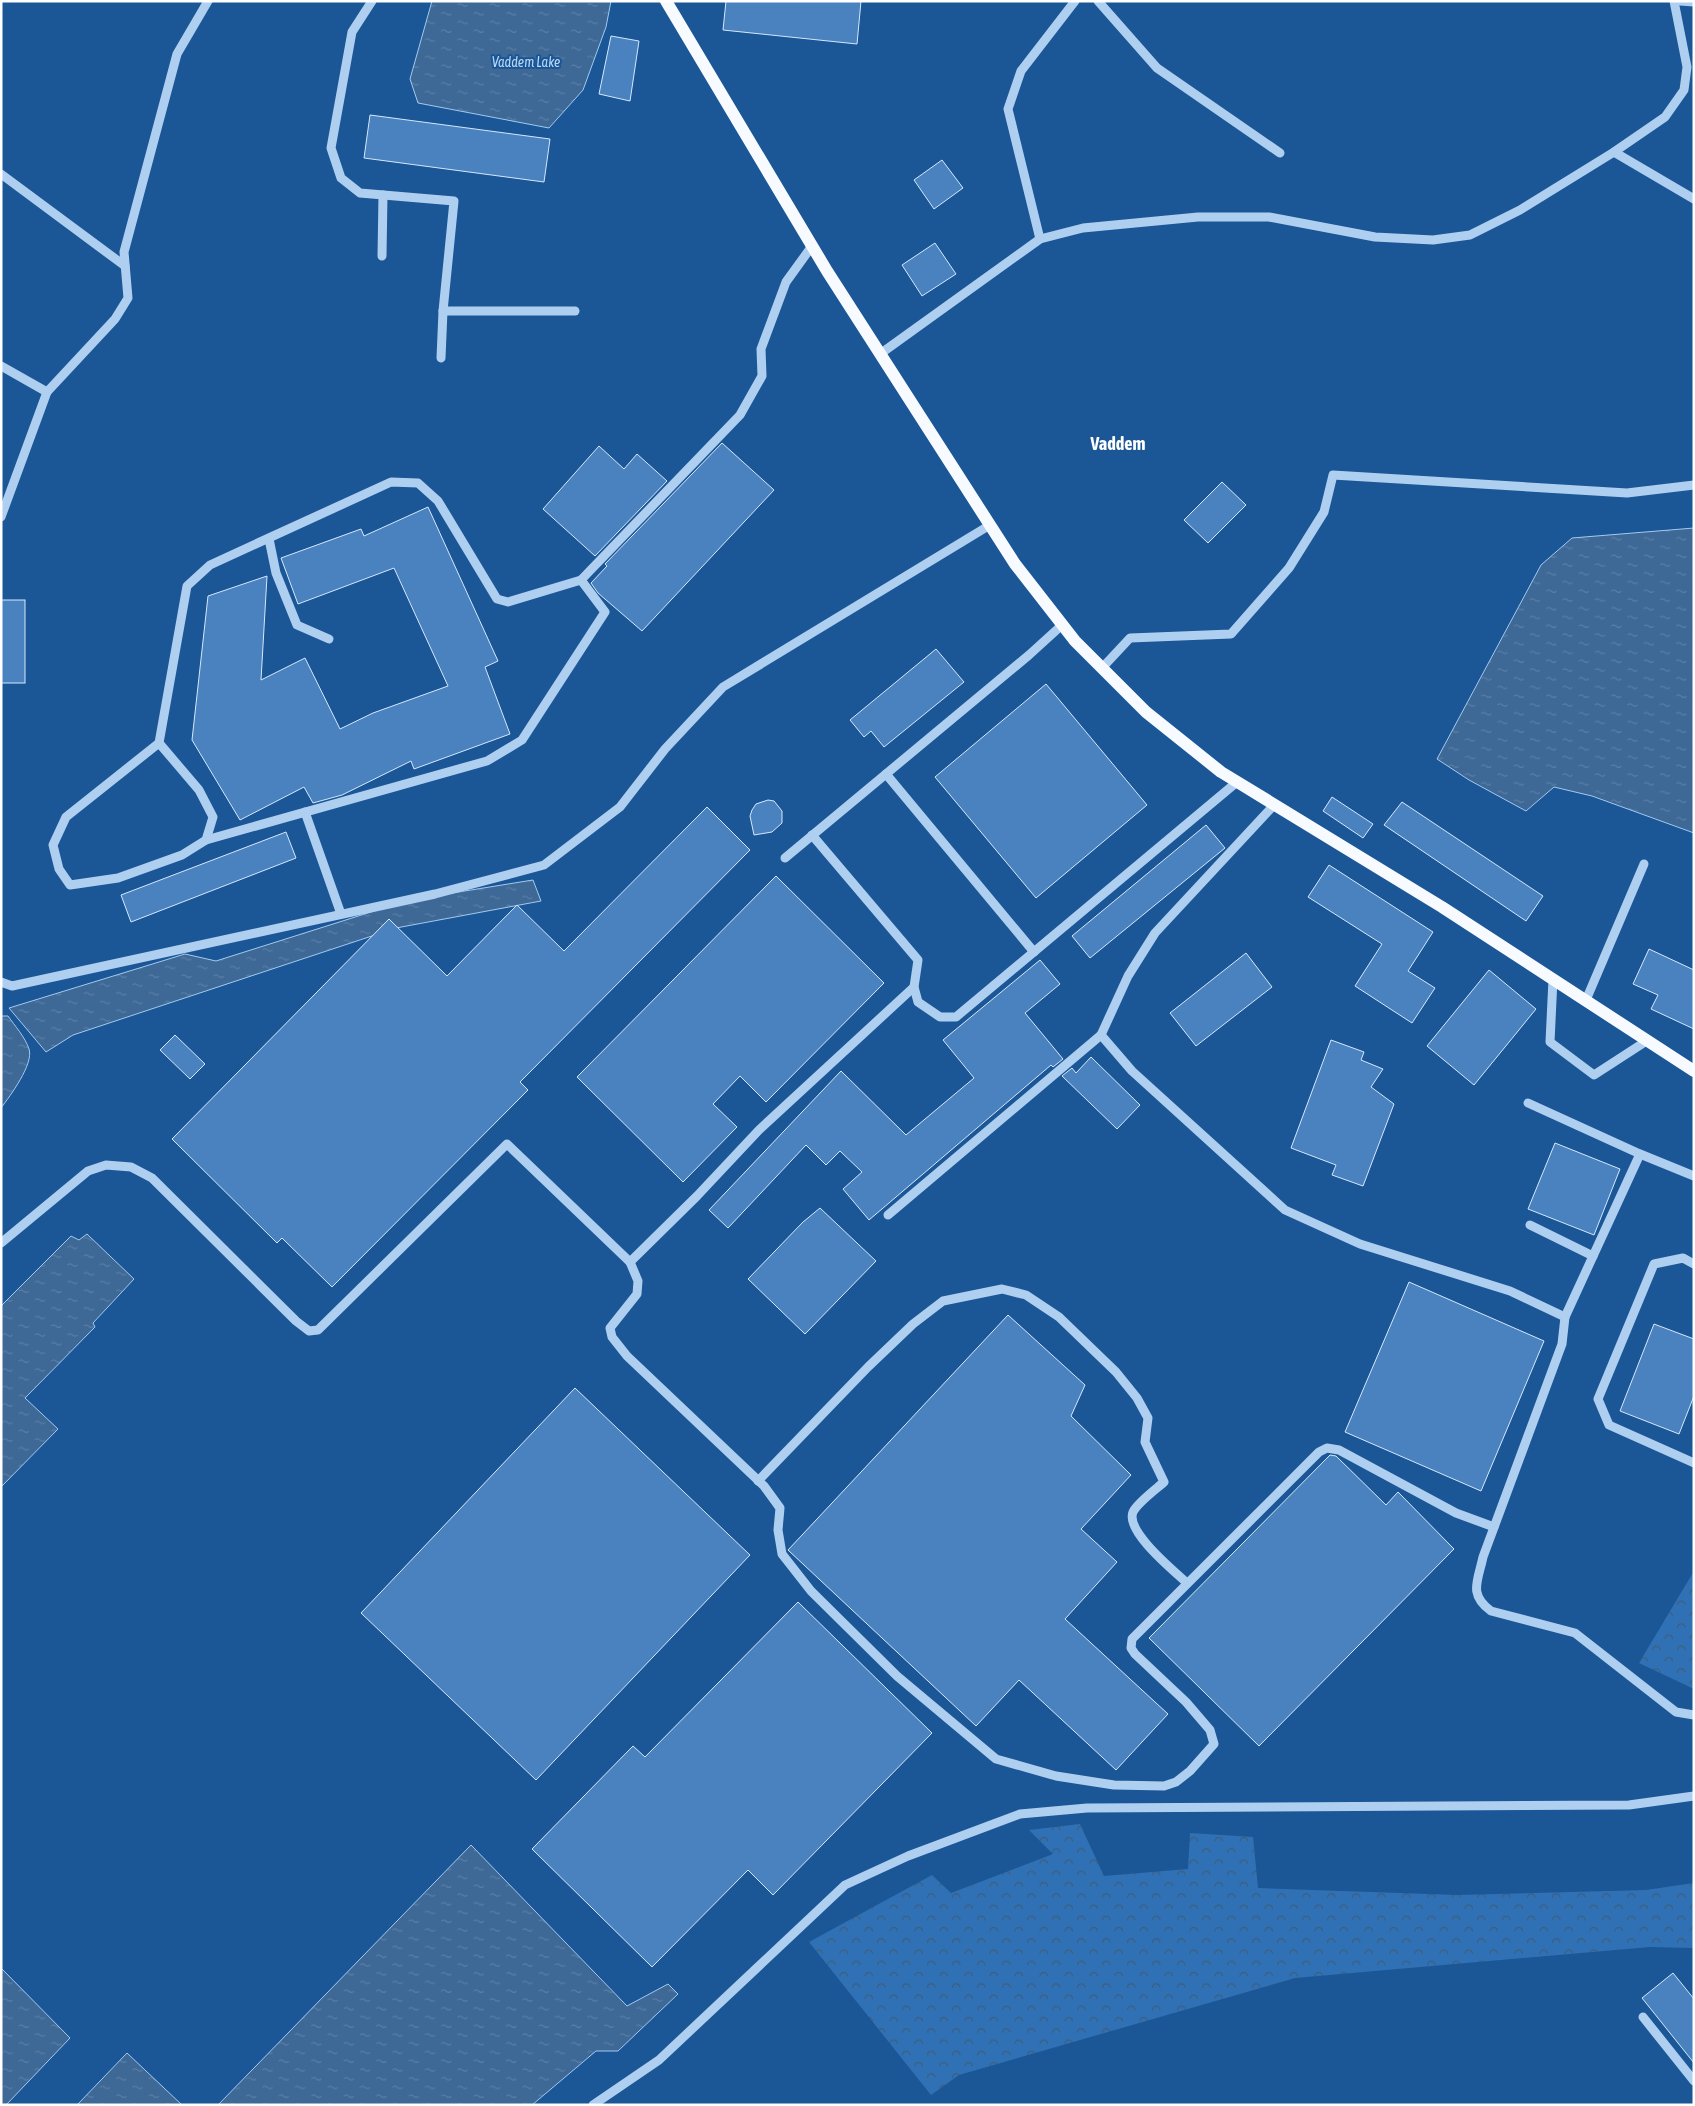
<svg xmlns="http://www.w3.org/2000/svg" width="1695" height="2106" viewBox="0 0 1695 2106" font-family="'Asap Condensed',sans-serif">
  <defs>
    <pattern id="forest-crowns" width="20" height="18" patternUnits="userSpaceOnUse" patternTransform="scale(1.25)"><rect width="20" height="18" fill="#2f71b4"/><path d="M2 6a3 3 0 1 1 6 0M12 15a3 3 0 1 1 6 0" fill="none" stroke="#3f5d7b"/></pattern>
    <pattern id="water-ripples" width="26" height="14" patternUnits="userSpaceOnUse" patternTransform="scale(1.25)"><rect width="26" height="14" fill="#3e6896"/><path d="M2 4q2-2 4 0t4 0M15 11q2-2 4 0t4 0" fill="none" stroke="#5b7fa6"/></pattern>
  </defs>
  <rect width="100%" height="100%" fill="#1b5696"/>
  <!-- forest -->
  <g fill="url(#forest-crowns)">
    <path d="M1694,1571V1689L1639,1663Z"/>
    <path d="M1080,1824L1104,1876L1188,1869L1190,1833L1253,1837L1258,1888L1457,1895L1646,1890L1694,1883V1948L1650,1947L1295,1978L959,2075L931,2095L809,1942L932,1875L951,1893L1053,1854L1029,1830Z"/>
  </g>
  <!-- water -->
  <g fill="url(#water-ripples)" stroke="#a2caf1">
    <path d="M432,1H611L606,27L583,90L549,128L418,103L410,79Z"/>
    <path d="M1694,528V833L1592,796L1554,787L1526,811L1469,780L1437,759L1541,565L1572,538Z"/>
    <path d="M533,880L541,901L396,928L73,1035L46,1052L9,1008L185,954L216,961L409,900Z"/>
    <path d="M1,1016H8C15,1026 25,1037 29,1049C34,1064 10,1096 1,1108Z"/>
    <path d="M87,1234L134,1279L93,1323L95,1327L25,1398L58,1429L1,1487V1306L71,1236L79,1240Z"/>
    <path d="M471,1845L627,2006L668,1984L678,1994L618,2051H596L532,2105H218Z"/>
    <path d="M1,1968L70,2038L6,2105H1Z"/>
    <path d="M127,2053L182,2105H77Z"/>
  </g>
  <!-- building -->
  <g fill="#4982be" stroke="#d5e8fb">
    <path d="M726,1H861L857,44L723,30Z"/>
    <path d="M611,36L639,41L630,101L599,94Z"/>
    <path d="M370,115L550,139L544,182L364,158Z"/>
    <path d="M942,160L963,188L934,209L914,180Z"/>
    <path d="M935,243L956,274L922,296L902,265Z"/>
    <path d="M722,443L774,490L642,631L598,593L591,583L607,566L605,564Z"/>
    <path d="M599,446L624,469L637,454L667,481L595,556L543,509Z"/>
    <path d="M1222,482L1246,505L1208,543L1184,520Z"/>
    <path d="M428,507L498,661L485,667L510,734L414,769L411,761L342,795L313,803L304,787L240,820L192,740L208,596L267,576L261,680L305,658L340,729L373,713L448,686L394,568L298,604L281,558L361,529L364,536Z"/>
    <rect x="1" y="600" width="24" height="83"/>
    <path d="M936,649L964,682L884,747L871,731L864,737L850,720Z"/>
    <path d="M1046,684L1147,805L1036,898L935,777Z"/>
    <path d="M1332,797L1373,824L1363,838L1323,811Z"/>
    <path d="M768,800L774,801L782,811V823L772,832L754,835L750,816L752,810L756,804Z"/>
    <path d="M1402,802L1543,896L1526,921L1384,825Z"/>
    <path d="M707,807L750,850L520,1082L528,1090L332,1287L282,1238L277,1243L172,1139L389,919L447,976L517,905L564,951Z"/>
    <path d="M1206,825L1225,848L1090,958L1072,936Z"/>
    <path d="M286,832L296,858L131,922L121,895Z"/>
    <path d="M1329,865L1433,932L1408,971L1435,988L1412,1023L1355,986L1382,944L1308,897Z"/>
    <path d="M776,876L884,983L766,1102L740,1076L713,1104L737,1127L683,1182L577,1077Z"/>
    <path d="M1649,949L1694,970V1029L1651,1009L1658,995L1633,984Z"/>
    <path d="M1246,953L1272,987L1196,1046L1170,1013Z"/>
    <path d="M1040,960L1060,984L1025,1013L1063,1059L1053,1067L1051,1065L869,1220L843,1189L862,1172L840,1151L826,1165L806,1145L728,1228L709,1210L841,1071L906,1135L974,1078L943,1040Z"/>
    <path d="M1489,970L1536,1009L1474,1085L1427,1046Z"/>
    <path d="M175,1035L205,1064L190,1079L160,1050Z"/>
    <path d="M1331,1040L1364,1052L1361,1060L1383,1069L1371,1087L1394,1104L1363,1186L1332,1175L1336,1165L1291,1148Z"/>
    <path d="M1091,1057L1140,1105L1117,1129L1062,1076L1072,1068L1076,1073Z"/>
    <path d="M1555,1143L1620,1169L1594,1235L1528,1209Z"/>
    <path d="M820,1208L876,1261L805,1334L748,1279L803,1222Z"/>
    <path d="M1409,1282L1544,1341L1481,1491L1345,1432Z"/>
    <path d="M1008,1315L1085,1385L1071,1416L1131,1475L1081,1529L1117,1562L1065,1619L1168,1714L1116,1770L1019,1680L976,1726L788,1550Z"/>
    <path d="M1654,1324L1694,1339V1396L1679,1434L1620,1411Z"/>
    <path d="M575,1388L750,1555L536,1780L361,1613Z"/>
    <path d="M1330,1455L1336,1456L1386,1505L1398,1492L1454,1549L1259,1746L1149,1638Z"/>
    <path d="M798,1602L932,1733L773,1895L748,1870L652,1967L532,1849L633,1746L645,1757Z"/>
    <path d="M1673,1973L1694,1999V2063L1642,1998Z"/>
  </g>
  <g fill="none" stroke-linecap="round" stroke-linejoin="round">
    <!-- minor -->
    <g stroke="#afcff0" stroke-width="9">
      <path d="M372,1L352,32L331,148L341,178L360,193L454,201L443,311L441,358"/>
      <path d="M1098,1L1157,68L1280,153"/>
      <path d="M1680,1L1694,2"/>
      <path d="M1614,152L1694,199"/>
      <path d="M1,174L125,266"/>
      <path d="M1040,239L1008,109L1021,71L1075,1"/>
      <path d="M382,256L383,195"/>
      <path d="M443,311H575"/>
      <path d="M880,354L1040,239L1083,228L1198,217H1269L1375,237L1433,240L1470,235L1520,210L1614,152L1665,117L1684,90L1687,67L1674,1"/>
      <path d="M1,366L47,392"/>
      <path d="M1,517L47,392L115,319L128,298L124,252L177,54L208,1"/>
      <path d="M269,539L276,573L297,625L329,639"/>
      <path d="M1102,668L1130,638L1231,634L1289,568L1324,512L1333,475L1627,493L1694,485"/>
      <path d="M159,743L199,790L213,817L206,840L182,855L118,878L70,885L59,869L53,845L66,817L159,743L187,586L210,565L391,482L418,483L438,501L497,599L508,602L581,580L740,415L762,376L761,349L786,282L812,246"/>
      <path d="M886,774L1034,952"/>
      <path d="M1274,805L1155,933L1128,976L1101,1035L1132,1071L1285,1210L1360,1244L1510,1291L1565,1317L1562,1344L1483,1557C1478,1581 1468,1594 1491,1611L1575,1633L1676,1712L1694,1715"/>
      <path d="M305,812L341,914"/>
      <path d="M812,835L918,960L914,987L918,1002L940,1017H956L1237,782"/>
      <path d="M206,840L487,761L522,740L605,612L581,580"/>
      <path d="M785,858L1029,655L1062,625"/>
      <path d="M1553,979L1550,1042L1594,1075L1648,1040"/>
      <path d="M1,982L12,986L435,894L544,865L620,807L665,749L723,687L990,525"/>
      <path d="M1586,1000L1644,864"/>
      <path d="M1528,1103L1640,1154L1694,1176"/>
      <path d="M888,1215L1101,1035"/>
      <path d="M1530,1225L1593,1256"/>
      <path d="M1,1243L88,1171L106,1165L131,1167L152,1178L296,1321L309,1331L318,1330L507,1144L630,1262L697,1196L759,1130L914,987"/>
      <path d="M630,1262L638,1281L637,1294L610,1328L612,1337L627,1356L764,1486L780,1508L778,1530L782,1554L811,1591L897,1676L996,1759L1056,1776L1114,1785L1164,1786L1176,1782L1190,1771L1214,1744L1210,1730L1186,1702L1135,1654L1131,1648L1132,1639L1319,1452L1327,1448L1339,1450L1456,1513L1494,1527"/>
      <path d="M1694,1264L1683,1258L1654,1264L1598,1399L1609,1425L1694,1463"/>
      <path d="M1565,1317L1640,1154"/>
      <path d="M758,1481L868,1367L913,1324L943,1301L1002,1289L1026,1295L1059,1317L1116,1372L1137,1398L1148,1418L1145,1442L1164,1482C1156,1489 1137,1503 1133,1512C1125,1531 1173,1570 1187,1583"/>
      <path d="M1643,2017L1694,2081"/>
      <path d="M593,2105L659,2060L845,1885L908,1856L1020,1814L1087,1808L1629,1805L1694,1796"/>
    </g>
    <!-- major -->
    <path stroke="#f7fbff" stroke-width="12" d="M666,1L827,271L1015,564L1075,641L1146,712L1221,772L1442,907L1694,1071"/>
  </g>
  <g text-anchor="middle" stroke-width="4" stroke-linejoin="round" paint-order="stroke">
    <!-- water labels -->
    <g font-size="14" font-style="italic" fill="#bbd9f6" stroke="#1b5696">
      <text x="526" y="67">Vaddem Lake</text>
    </g>
    <!-- district labels -->
    <g font-size="18" font-weight="bold" fill="#fff" stroke="#1b5696">
      <text x="1118" y="450">Vaddem</text>
    </g>
  </g>
  <!-- border -->
  <rect width="1695" height="2106" fill="none" stroke="#ffffff" stroke-width="5"/>
</svg>
